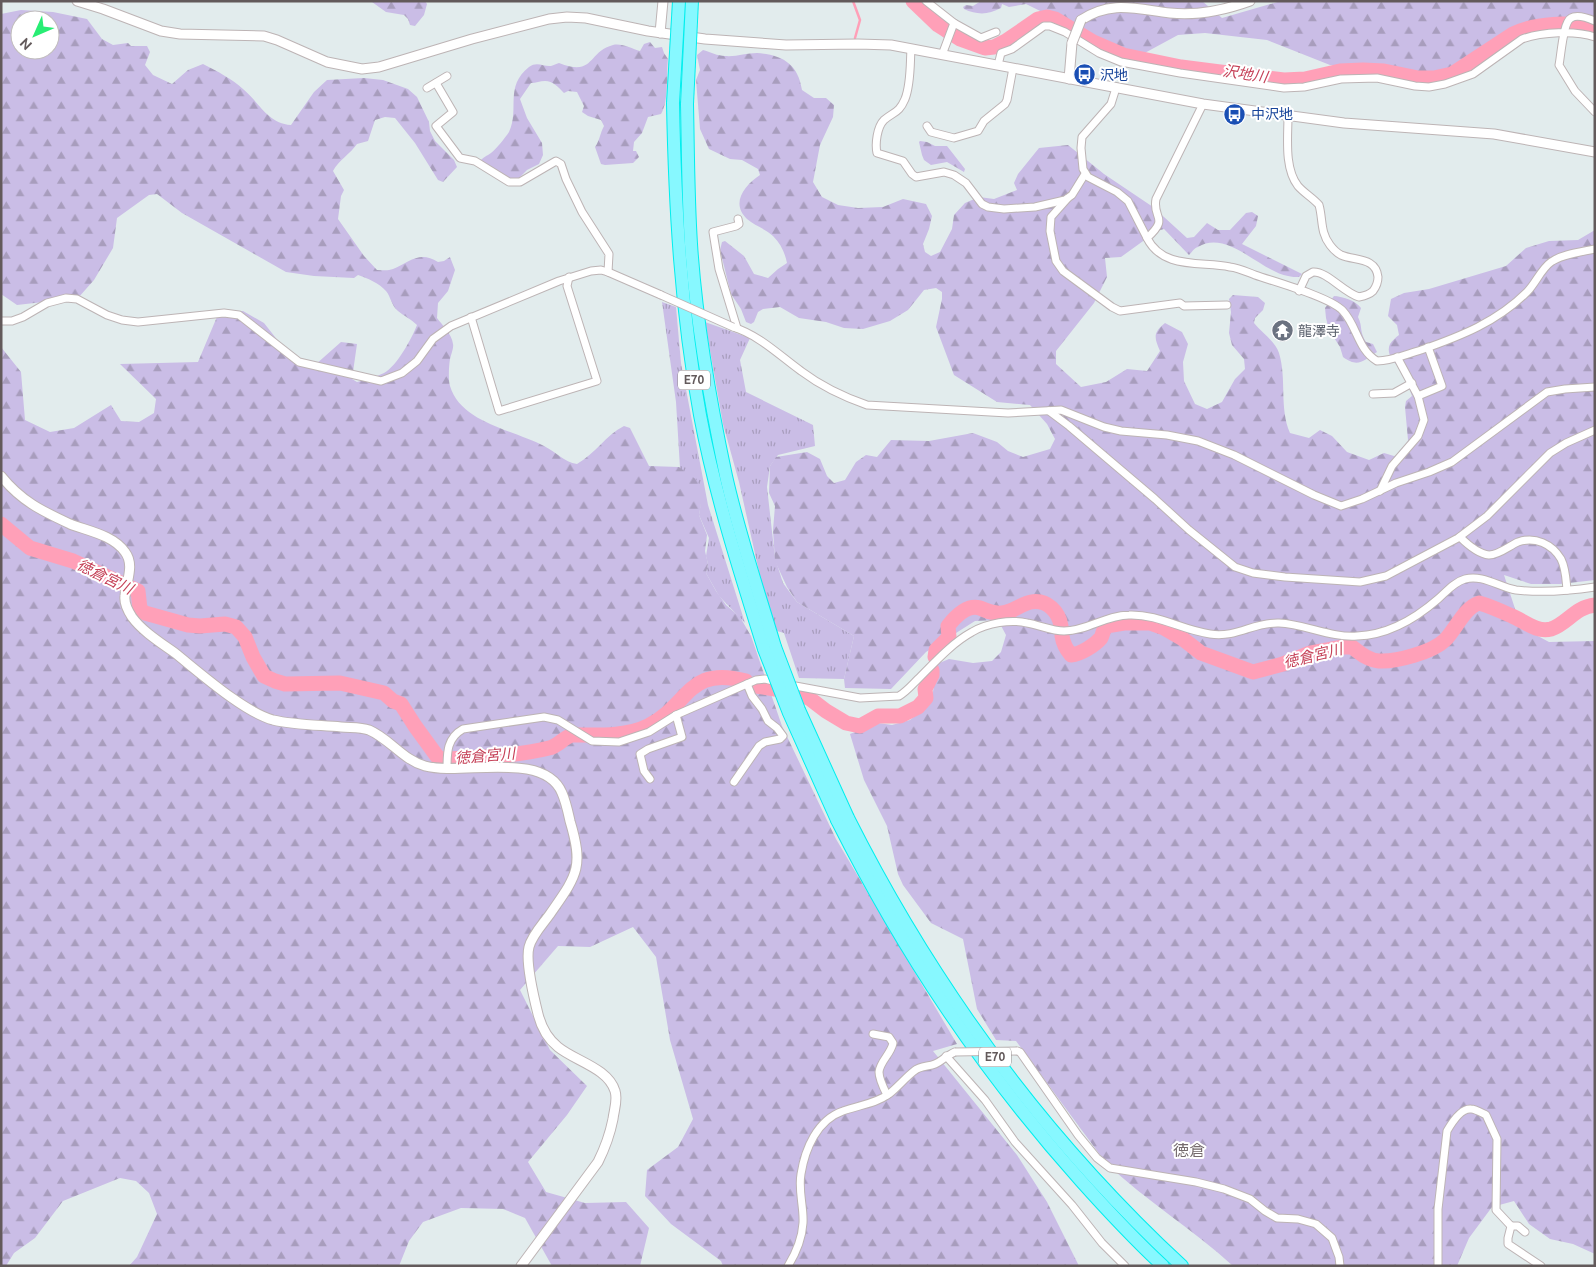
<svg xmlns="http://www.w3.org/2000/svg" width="1596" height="1267" viewBox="0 0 1596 1267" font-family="Ubuntu,'Noto Sans JP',sans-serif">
  <defs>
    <pattern id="grass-tufts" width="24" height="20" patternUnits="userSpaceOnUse" patternTransform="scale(1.25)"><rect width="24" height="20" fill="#cabde6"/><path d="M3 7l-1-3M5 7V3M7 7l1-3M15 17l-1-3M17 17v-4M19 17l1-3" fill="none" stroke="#a89dbd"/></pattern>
    <pattern id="forest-firs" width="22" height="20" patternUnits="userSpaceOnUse" patternTransform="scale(1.25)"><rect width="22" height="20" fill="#cabde6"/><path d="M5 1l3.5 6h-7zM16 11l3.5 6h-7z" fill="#a89dbd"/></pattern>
  </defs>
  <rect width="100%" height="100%" fill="#e2eced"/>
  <!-- grass -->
  <g fill="url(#grass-tufts)">
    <path d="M662,302L676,307L681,363L708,505L745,623L719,596L706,573L708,564L706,556L709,538L699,515L701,502L692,480L680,468L676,402Z"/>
    <path d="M705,322L750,338L740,360L746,392L813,425L815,446L778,455L770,466L767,487L775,558L783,583L797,602L854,636L844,679L799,678L784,633L777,631L762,585L739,482L723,424Z"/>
  </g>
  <!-- forest -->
  <g fill="url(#forest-firs)" fill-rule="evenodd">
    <path d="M363,1H425L427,4L424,15L415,26L410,25L408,19L404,15L386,12L372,2Z"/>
    <path d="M907,1H928L950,23L944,38Z"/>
    <path d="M981,1H1202L1222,18L1281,1H1595V24C1562,21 1527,20 1497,38C1481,47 1467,59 1453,70L1446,71L1431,78L1382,68L1330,65L1267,40L1205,33L1178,35L1141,55L1093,37L1026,4L1009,7L1002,4L1001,8C988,15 977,15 964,9L963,7L966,5L973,6Z"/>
    <path d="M21,10L53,12L87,19L102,39L113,45L128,43L131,46H147L150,52L145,65L153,75L172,84L188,70L203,64C217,71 232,79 243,89C260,103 267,123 291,125L314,92L327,80L364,78L383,80L408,89L417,97L429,122L430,131L435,141L454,160L457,167L443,182L438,180L415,143L395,118L385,117L375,120L368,141L357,144C350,154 339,160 333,171L344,190L341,196L338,219L364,256L377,270C382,270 388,271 393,269C409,262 420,250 438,262L444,261L450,257L455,270L448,291L438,303L437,318C442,325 452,334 453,344C454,348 451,354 450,359C449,366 448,378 450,386C461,423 514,430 544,446C556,452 564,462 577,464C595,454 606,435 624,426L630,428L649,466L679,467L697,480L703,493L699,515L707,535L705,551L708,564L706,573L716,591L726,605L740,617L751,636L782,726L836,839L957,1044L933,1051L1017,1155L1047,1202L1079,1266H723L721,1261L671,1224L645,1196L647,1170L678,1147L693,1119L670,1040L656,957L633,927L590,947L558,946L520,990L550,1050L587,1086L567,1115L528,1162L546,1192L585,1203L626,1202L649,1228L640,1266H552L525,1218L503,1209L461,1208L423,1222L409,1241L399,1266H129L137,1257L157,1214L149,1193L136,1181L120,1178L63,1201L35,1238L14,1253L6,1266H1V347L21,372L25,420L50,432L74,428L111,405L121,421L139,422L154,413L156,399L120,364L198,362L219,312L243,311L264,323L290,356L315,365L341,342L357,344L352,379L357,382C366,380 376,377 384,373C397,366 412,338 417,325C411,319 404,316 398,311C391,305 391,297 386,291C379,283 367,278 358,275L354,278L314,276L286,272L182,213L157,194L149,195L117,218L113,248L94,280L78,298L17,305L1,294V14ZM20,20H50V50H20Z"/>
    <path d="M650,42L655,48L662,47L664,53L668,59C666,75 669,101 661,114L648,117L642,133L634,142L633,151H636L639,157L633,163L605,165L601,164L595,147C600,140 600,133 604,126L601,120L588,116L582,112L584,106L577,92L568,91L564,93C558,87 553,81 545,81C540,81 536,83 531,83L520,99L527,118L542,143L543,155L539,164L527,170L516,181L506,180L479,162C483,157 487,156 491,153C497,148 505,138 509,132C520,109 504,87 529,67C537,61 544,67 551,66C554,65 556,64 559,63C595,77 587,52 613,45C622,43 632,49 640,51L644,44Z"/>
    <path d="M703,50C710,52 718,56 725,56C736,57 746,53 757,53C783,55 798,64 802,90L814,98H826L834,105L833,117L820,145L813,182L822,197L838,205L858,208L883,207L903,199L926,204L932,216L929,229L923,244L925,252L931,256L940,252L952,229L954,215L965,203L979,197L994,199L1017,190L1014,183L1018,174L1039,148L1068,145L1104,174L1153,207L1187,238L1194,237L1207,223L1218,230H1230L1246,213L1252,212L1258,216L1256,226L1242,244L1302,274L1299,277C1296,277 1291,277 1288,276C1260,271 1227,229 1198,247C1194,248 1192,252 1189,255L1164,229L1157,231L1121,257L1105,258L1107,277L1094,303L1056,351V364L1081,387L1106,382L1127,369L1147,371L1160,351C1154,337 1153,333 1165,323L1182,332L1188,344L1183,362L1184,381L1195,404L1207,409L1222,402L1235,379L1245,369L1244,359L1232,345L1229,333L1231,312L1229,299L1233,295L1258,297L1265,303L1263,310L1255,318L1254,323C1262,333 1275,341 1279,353C1287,379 1279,408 1290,433L1309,438L1320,430L1332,436L1347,452L1369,460L1384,453L1394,456L1403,454L1407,447L1408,440L1405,407L1406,401L1412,396L1408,385L1409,376C1401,369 1384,357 1390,344C1392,341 1396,337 1399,335L1397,325L1388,316L1391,299L1404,293L1429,289L1506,266L1526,248L1549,241L1578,240L1595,230V580L1560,584H1531L1504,575L1521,627L1549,642L1595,641V1254L1573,1244L1550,1239L1529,1224L1514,1201L1492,1207L1469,1238L1457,1266H1233C1193,1229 1146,1201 1106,1163L1016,1041L996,1040L977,1009L963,939L931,923L903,885L898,874L887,826L864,780L850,734L878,723L892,725L910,720L920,712L933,692L937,664L949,659L973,663L992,661L1001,652L1006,635L998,620L975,621L926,652L891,689L845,688L844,679L854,636L797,602L787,587L775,561L773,530L775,506L769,493L770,466L776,457L807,452L820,459L827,476L834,483L845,480L856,462L866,455L877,457L891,440L929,441L973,433L997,442L1008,451L1023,457L1050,449L1055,439L1047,424L1030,405L997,402L954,375L936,327L942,299V292L936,288L924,290L908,310L890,321L863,329L844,328L826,322L799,318L780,307L763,309L758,312L754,322L751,324L746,322L741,309L731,294L720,250L722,242L725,241L744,256L754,274L768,278L778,269L787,263C785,253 781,244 773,236C766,229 755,226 747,219C730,203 745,185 760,175L758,169L742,160L730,159L709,149L700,129L696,80L700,70L697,55Z"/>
    <path d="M920,141L927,142L935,146H947L965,169L964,172L947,162L931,165L924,160L922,155L919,142Z"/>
    <path d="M1334,296C1344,297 1355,300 1361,308L1358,317C1363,327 1359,331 1366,342L1373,344L1377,352C1363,361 1358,368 1343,357L1340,347L1329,330L1326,318L1325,308Z"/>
  </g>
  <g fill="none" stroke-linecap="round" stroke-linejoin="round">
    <!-- stream -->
    <path stroke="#ffa0b8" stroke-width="2.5" d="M853,1L860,20L855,38"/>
    <!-- river -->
    <g stroke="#ffa0b8" stroke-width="15">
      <path d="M913,1L938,25L960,39L985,48L994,47L1006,41L1038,19L1047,17L1055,19L1093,42L1123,55L1181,67L1284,80L1305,79L1340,71L1363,70L1384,71L1418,78H1434L1452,74L1513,34C1536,23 1570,21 1595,29"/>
      <path d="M1,524L30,548L73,561L138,591L140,609L145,613L188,625L200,626L225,624L236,627L245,637L253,657L264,676L275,681L285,684L340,683L384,693L393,701L401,704L415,726L439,759C471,759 517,756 549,748C558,746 563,738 572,735C596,735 626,737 648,726C690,705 687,665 746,681"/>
      <path d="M1062,636C1063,643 1066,649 1071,655C1081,654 1095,645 1101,638C1103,634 1103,630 1106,626L1124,623H1150L1164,628L1183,639L1201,653L1253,672L1283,664L1310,653L1342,647H1352C1360,653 1368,660 1379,661C1396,662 1433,652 1445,640C1456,629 1464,608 1479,603C1490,606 1501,611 1512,616C1524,621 1537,633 1551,629C1567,624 1575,607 1595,605"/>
      <path d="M935,657L936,650L949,637L948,626C955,617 967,604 980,608C987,611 994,614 1002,613C1013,612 1021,604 1031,602C1047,599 1059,612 1061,626"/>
      <path d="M756,686L775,689L809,698L826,711L846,723L860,726L878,716H900L918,707L926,698L925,689L932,675V670"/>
    </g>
    <defs>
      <g id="minor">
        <path d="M926,1L954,23L981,38L996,32"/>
        <path d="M1595,21C1588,18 1577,14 1571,18C1563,22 1561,56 1559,65L1575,91L1595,112"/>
        <path d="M911,49C910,64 911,84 905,99C899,113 895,111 884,120C877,127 875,144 877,153L903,161L912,174L916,177L944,172L954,175L966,183L982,204L988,207L1004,209L1035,207L1065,200L1072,195L1085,174"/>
        <path d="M942,55L954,23"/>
        <path d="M998,65L1001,53L1012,49L1044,26H1050L1065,32L1099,53L1121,62L1180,73L1284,88L1304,87L1341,79L1377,78L1415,86L1429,87L1445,84L1473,74L1522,39C1542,32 1575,30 1595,37"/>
        <path d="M436,83L453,112L436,126L460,158L475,161L509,182H520L556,161L561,164L566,179L582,212L609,254L608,272"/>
        <path d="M427,88L447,76"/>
        <path d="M1116,88L1111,104L1082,137L1081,148L1083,169L1088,177L1117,192L1128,201L1147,238"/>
        <path d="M1203,104L1156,199C1152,219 1170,217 1147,238C1163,270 1202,261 1230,267C1239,268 1247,272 1255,275C1275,282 1330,297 1343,311C1357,326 1358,350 1377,361C1392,361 1407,354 1421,350C1461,336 1497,322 1527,292C1536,283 1541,269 1551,262C1562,254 1581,252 1595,249"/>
        <path d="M1288,116C1288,137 1284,168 1298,186C1304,193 1313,198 1319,205C1323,219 1320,232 1330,245C1333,249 1337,253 1341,255C1355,261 1376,257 1378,277C1378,283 1376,287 1373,291C1369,295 1364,296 1359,297C1344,293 1327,271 1313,272L1306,276L1299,291"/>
        <path d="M927,126L931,132L954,138L978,131L984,121L1005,104L1007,100L1013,68"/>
        <path d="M1067,199L1051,217L1050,231L1056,261L1063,271L1112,307L1120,311L1180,303L1184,306L1227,305"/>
        <path d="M471,317L499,411L597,381L567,286L569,277"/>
        <path d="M1,321H12L23,317L47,303L66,298L77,299L107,315L122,320L138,322L224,313L239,315L299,362L381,381L402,373L417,361L433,339L451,326L559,281L591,271L601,270L608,272L661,295"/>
        <path d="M733,327C759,335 780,356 801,371C821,386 844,397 867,405L1008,413L1061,410L1104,427L1121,431L1167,435L1198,441L1234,455L1314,495L1341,506L1362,499L1396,483L1429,472L1452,462L1547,392L1565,389L1595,387"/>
        <path d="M737,328L719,269L713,232L736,226L739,224L738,219"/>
        <path d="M1397,357L1418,396L1442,386L1428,347"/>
        <path d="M1373,394L1394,393L1412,383"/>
        <path d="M1049,411L1069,426L1155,499L1189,530L1235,567L1253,573L1285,577L1360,582L1386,576L1458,538L1487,516L1550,453L1566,443L1595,430"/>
        <path d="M1380,491L1392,466L1418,436L1424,420L1418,396"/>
        <path d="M1460,537C1467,544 1479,554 1489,555C1499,555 1509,546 1518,542C1535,536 1552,544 1561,559C1566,569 1566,580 1567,590"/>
        <path d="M790,685L860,698L899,696C906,692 912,685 918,679C935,662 952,643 972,632C987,623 1011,619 1027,623C1039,625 1052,631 1064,631C1087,631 1106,615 1129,615C1158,614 1182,630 1210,634C1238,638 1253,622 1279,623C1305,624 1331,638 1357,636C1388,635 1415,619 1438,599C1446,592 1454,582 1465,579C1482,574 1499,587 1516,590C1542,593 1568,591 1595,587"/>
        <path d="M447,769C447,752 447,738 463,729L544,717L558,720L592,741L619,742L649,732L676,715L756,680L765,679L777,682"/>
        <path d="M650,779L644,771L640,754L648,749L682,737L676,715"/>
        <path d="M734,782L759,746L765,742L780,739L783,736L777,728L768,721L762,709L752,696L747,684"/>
        <path d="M873,1034L889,1037L893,1043C891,1054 880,1061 879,1072C879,1079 884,1089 887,1095"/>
        <path d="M1017,1051L1020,1052L1078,1135L1097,1158L1110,1168L1196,1182L1224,1189L1250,1199L1265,1211L1277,1218L1298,1219L1316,1224L1332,1238L1339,1257L1340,1266"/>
        <path d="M946,1056L985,1100L1015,1142L1072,1205L1102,1243L1125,1266"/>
        <path d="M1511,1226H1518L1525,1232"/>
        <path d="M788,1266C796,1253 802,1239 803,1223C804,1207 798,1191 801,1174C805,1149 817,1120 843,1111C859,1105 875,1104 889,1094C898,1087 905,1078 914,1071C921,1065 928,1067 935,1064C942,1061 947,1055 955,1052"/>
        <path d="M1438,1266V1209L1447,1131C1451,1124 1461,1108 1471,1109C1475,1109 1482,1113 1486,1115L1497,1139L1496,1210L1511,1226L1508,1238V1244L1541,1266"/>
      </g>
      <g id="tertiary">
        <path d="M77,1L103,9L161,31L180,34L264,36L277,40L327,62L362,69L379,67L399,61L472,39L549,19L567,17L586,18L648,31L705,39L786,45L858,44L891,45L1203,104L1344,123L1494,134L1595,152"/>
        <path d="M1081,20C1111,0 1136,9 1170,13C1197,16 1225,10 1250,1"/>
        <path d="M660,33L663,1"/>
        <path d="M1069,79L1072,43"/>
        <path d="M1,476C21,501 42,511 70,524C88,531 113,535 125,552C135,565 126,582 125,596C124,603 128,611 132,617C142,631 161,643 175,653C200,673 244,712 273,720C295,725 319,725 341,727C350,728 360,727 369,730C390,739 403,760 425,766C462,776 544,750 562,793C566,802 568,812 570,821C584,868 577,875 550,914C543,924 532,935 529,947C525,962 534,998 538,1014C541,1026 548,1039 558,1047C575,1061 608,1068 615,1091C618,1100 614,1110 613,1119C610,1134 605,1148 598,1162L521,1266"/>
      </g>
      <g id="motorway">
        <path d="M673,103C675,208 681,312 700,415C715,495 740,572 764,649"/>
        <path d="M687,104C688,151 688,197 691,244C696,321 710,401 726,476C739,534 758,590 775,647"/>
        <path d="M848,818C932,985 1044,1138 1182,1266"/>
        <path d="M837,820C905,955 981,1069 1081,1181C1107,1210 1134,1239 1163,1266"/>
      </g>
    </defs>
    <!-- minor casing -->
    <use href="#minor" stroke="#bdb4b5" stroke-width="9"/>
    <!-- tertiary casing -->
    <use href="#tertiary" stroke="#bdb4b5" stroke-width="11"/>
    <!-- motorway casing -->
    <use href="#motorway" stroke="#00efee" stroke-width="14"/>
    <!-- minor -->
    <use href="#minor" stroke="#fff" stroke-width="7"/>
    <!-- tertiary -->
    <use href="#tertiary" stroke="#fff" stroke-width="9"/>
    <!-- motorway -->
    <use href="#motorway" stroke="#87f8ff" stroke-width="12"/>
    <defs>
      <g id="minor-bridge">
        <path d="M661,295L733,327"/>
        <path d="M955,1052L1017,1051"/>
      </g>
      <path id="tertiary-bridge" d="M1072,43L1081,20"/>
      <g id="motorway-bridge">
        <path d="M673,103L679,1"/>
        <path d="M687,104L692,1"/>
        <path d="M775,647L799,710L848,818"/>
        <path d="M764,649L789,713L837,820"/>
      </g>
    </defs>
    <!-- minor-bridge casing -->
    <use href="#minor-bridge" stroke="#bdb4b5" stroke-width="9" stroke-linecap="butt"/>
    <!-- tertiary-bridge casing -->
    <use href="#tertiary-bridge" stroke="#bdb4b5" stroke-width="11" stroke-linecap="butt"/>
    <!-- motorway-bridge casing -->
    <use href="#motorway-bridge" stroke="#00efee" stroke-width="14" stroke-linecap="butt"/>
    <!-- minor-bridge -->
    <use href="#minor-bridge" stroke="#fff" stroke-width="7"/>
    <!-- tertiary-bridge -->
    <use href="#tertiary-bridge" stroke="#fff" stroke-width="9"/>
    <!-- motorway-bridge -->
    <use href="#motorway-bridge" stroke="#87f8ff" stroke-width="12"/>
  </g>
  <!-- icons -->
  <defs>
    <symbol id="bus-disc" viewBox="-11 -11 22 22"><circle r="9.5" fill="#1a4fb4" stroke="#fff"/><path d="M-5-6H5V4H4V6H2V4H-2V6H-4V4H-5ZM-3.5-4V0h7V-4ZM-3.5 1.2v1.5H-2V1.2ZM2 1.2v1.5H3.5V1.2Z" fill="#fff"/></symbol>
    <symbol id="temple-disc" viewBox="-11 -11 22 22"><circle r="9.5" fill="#6b7280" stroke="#fff"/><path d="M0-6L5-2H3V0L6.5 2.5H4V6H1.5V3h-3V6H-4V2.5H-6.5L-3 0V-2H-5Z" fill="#fff"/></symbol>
  </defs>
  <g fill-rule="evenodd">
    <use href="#bus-disc" x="1072" y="62" width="25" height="25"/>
    <use href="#bus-disc" x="1222" y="102" width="25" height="25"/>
    <use href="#temple-disc" x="1270" y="318" width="25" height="25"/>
  </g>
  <g text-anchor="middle" stroke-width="4" stroke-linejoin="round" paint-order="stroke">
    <!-- shield labels -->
    <g fill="#fff" stroke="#928c8c" stroke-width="1">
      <rect x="678" y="370.5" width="32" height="19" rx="4"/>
      <rect x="979" y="1047.5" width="32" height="19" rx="4"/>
    </g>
    <g font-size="12" font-weight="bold" fill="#635a5b">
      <text x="694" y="384">E70</text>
      <text x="995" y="1061">E70</text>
    </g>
    <!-- transit labels -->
    <g font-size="14" fill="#164399" stroke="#fff" text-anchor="start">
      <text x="1100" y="80">沢地</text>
      <text x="1251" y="119">中沢地</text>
    </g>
    <!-- worship labels -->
    <g font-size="14" fill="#5b616d" stroke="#fff" text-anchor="start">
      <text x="1298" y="336">龍澤寺</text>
    </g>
    <!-- water labels -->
    <g font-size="15" font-style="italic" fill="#c54057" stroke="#fff">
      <text transform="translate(1245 74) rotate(9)" y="5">沢地川</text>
      <text transform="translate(105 577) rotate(26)" y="5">徳倉宮川</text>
      <text transform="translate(1313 656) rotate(-14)" y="5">徳倉宮川</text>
      <text transform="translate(485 756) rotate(-5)" y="5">徳倉宮川</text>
    </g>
    <!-- quarter labels -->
    <g font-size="16" fill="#756b6d" stroke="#fff">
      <text x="1189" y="1156">徳倉</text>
    </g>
  </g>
  <!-- border -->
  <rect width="1596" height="1267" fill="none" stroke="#635a5b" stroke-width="5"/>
  <!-- north arrow -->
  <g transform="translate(35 35) rotate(225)"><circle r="24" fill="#ffffff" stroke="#c1bdbd"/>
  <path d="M0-4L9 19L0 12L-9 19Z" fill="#28ed74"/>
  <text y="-8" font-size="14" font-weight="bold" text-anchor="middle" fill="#635a5b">N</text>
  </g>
</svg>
